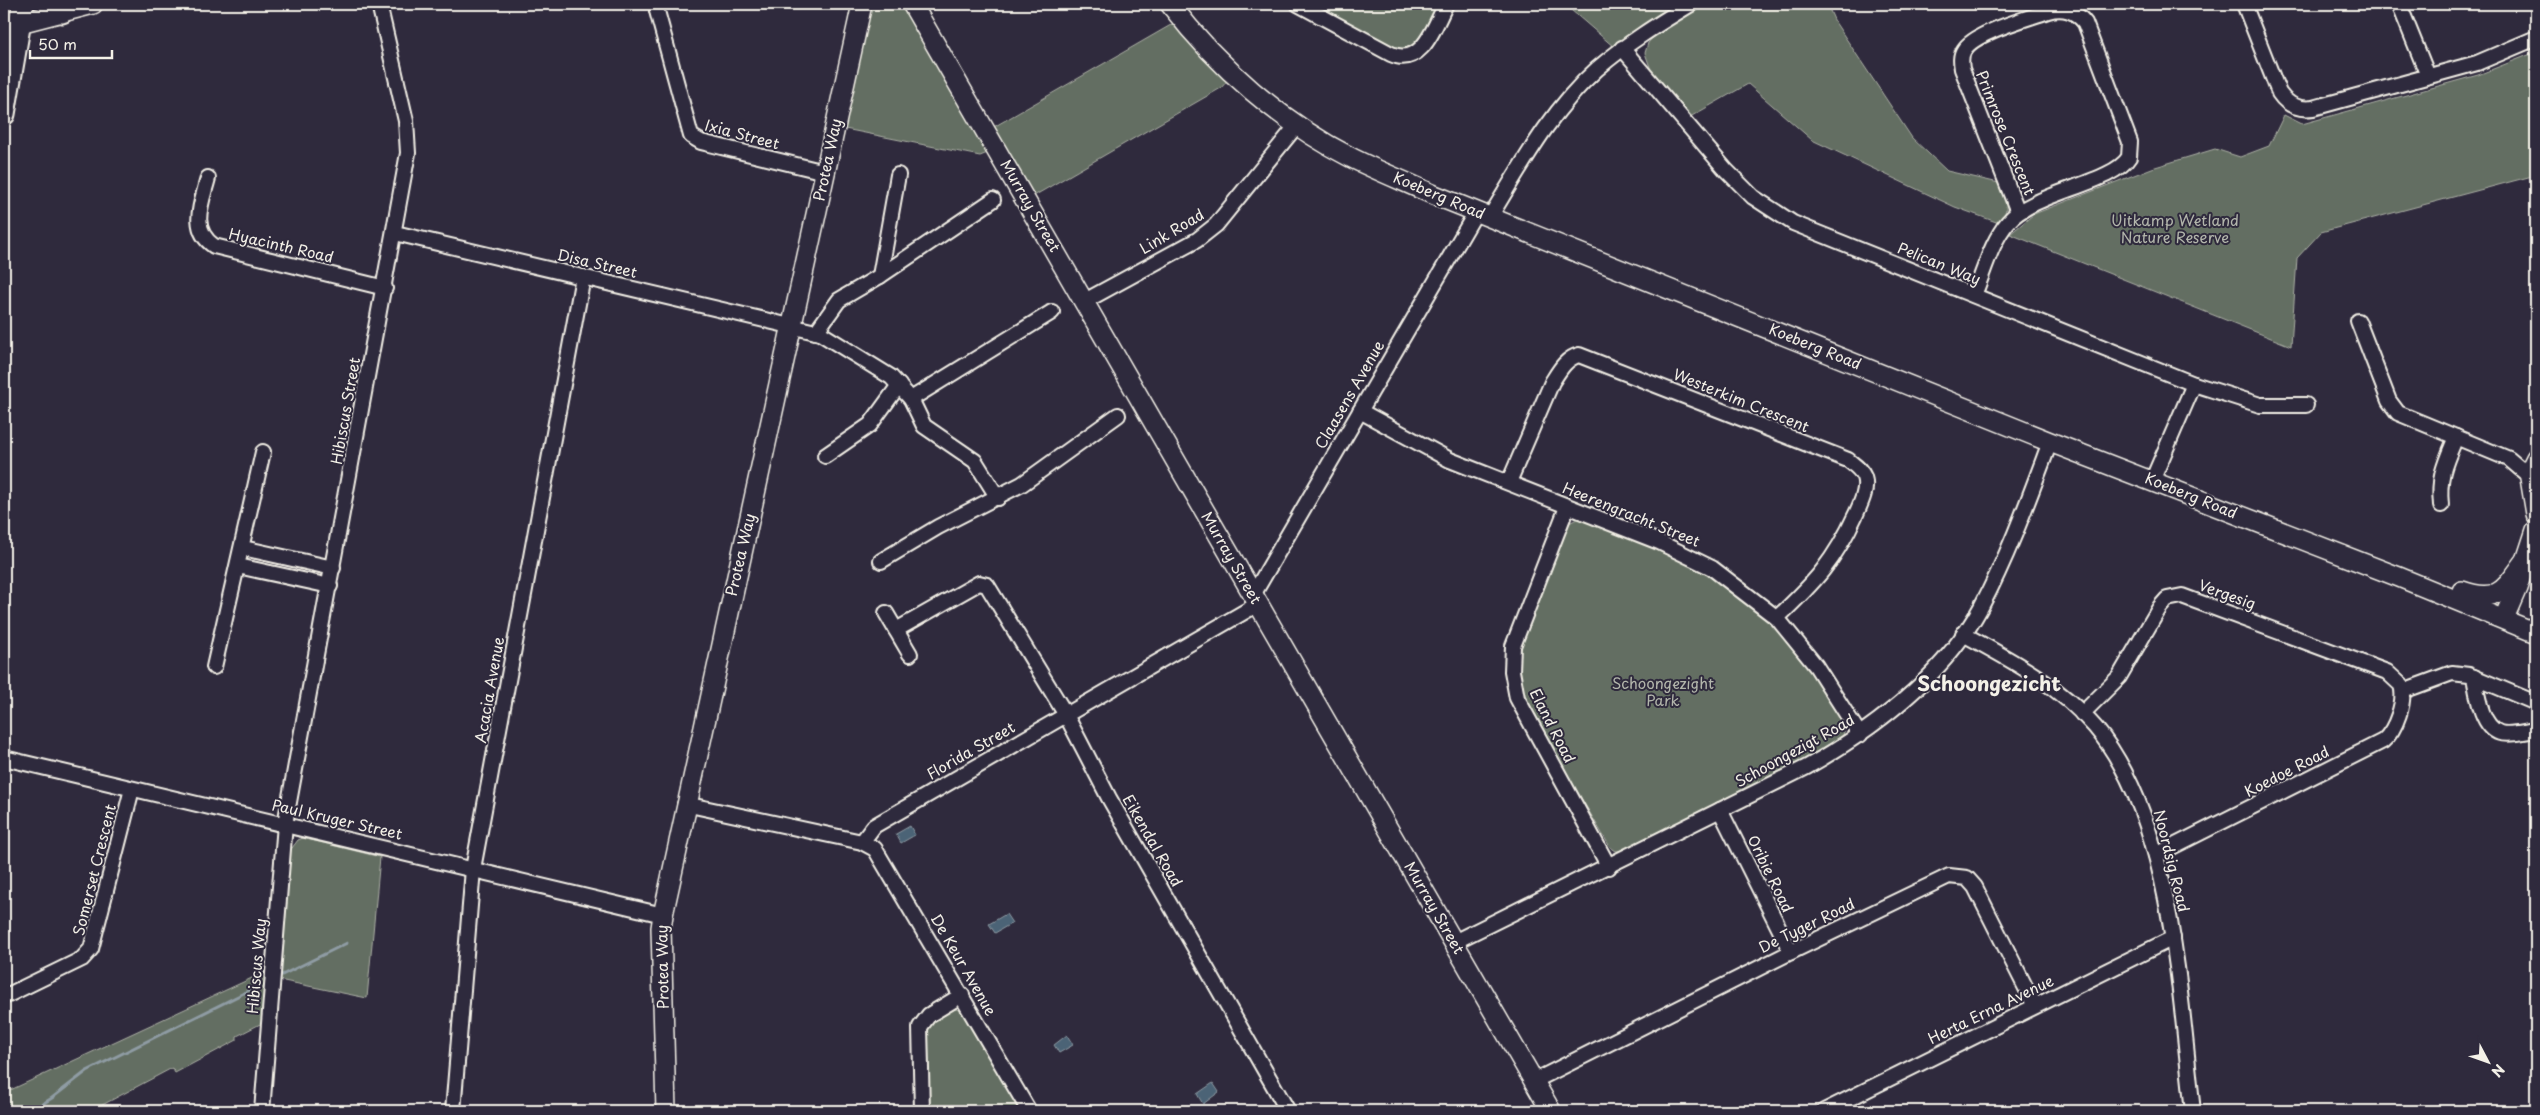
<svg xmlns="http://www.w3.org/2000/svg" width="2540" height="1115" viewBox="0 0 2540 1115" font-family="'Playpen Sans',sans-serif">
  <rect width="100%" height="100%" fill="#2f2a3d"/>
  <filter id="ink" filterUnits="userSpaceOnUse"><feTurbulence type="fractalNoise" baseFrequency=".02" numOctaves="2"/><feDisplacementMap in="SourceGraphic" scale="10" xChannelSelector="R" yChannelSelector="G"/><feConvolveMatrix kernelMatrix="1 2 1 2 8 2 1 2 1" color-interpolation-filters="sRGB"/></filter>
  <g filter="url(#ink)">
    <!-- green -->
    <g fill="#636e62" stroke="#acb0a5">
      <path d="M871,4H904L990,152L980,156L845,129Z"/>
      <path d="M1310,4H1439L1419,42L1412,49L1398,50Z"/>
      <path d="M1556,4H1660L1665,11L1614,47L1571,10Z"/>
      <path d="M1704,4H1827L1835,22L1912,138L1947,171L1999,183C2006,199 2011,208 1999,223L1955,207L1812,140L1748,84L1690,117L1651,70L1645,53L1648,43L1654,36Z"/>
      <path d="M1176,22L1228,80L1221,88L1032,197L992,128Z"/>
      <path d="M2536,52V175L2321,232L2297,258L2291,346L2010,234L2034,214L2152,168L2215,149L2240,157L2269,146L2284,115L2302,124L2478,75Z"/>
      <path d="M1577,519L1585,520C1687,560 1761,590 1822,688C1830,699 1853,724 1841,738C1834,746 1821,751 1812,757L1625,851H1616L1610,847L1527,706L1523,697L1517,665L1521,642L1567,524Z"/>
      <path d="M303,838L380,857L367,998L279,980L289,852L298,840Z"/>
      <path d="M267,971L262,1023L237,1036V1040L175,1073L172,1068L91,1111H4V1093Z"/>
      <path d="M956,1009L964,1012L1021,1111H929L926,1030C931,1020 945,1010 956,1009Z"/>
    </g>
    <!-- water -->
    <g fill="#4c6476" stroke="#8f9ca4">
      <path d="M910,826L915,835L901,843L896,834Z"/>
      <path d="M1006,914L1012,923L995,933L989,924Z"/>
      <path d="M1067,1035L1073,1045L1059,1053L1054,1045Z"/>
      <path d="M1213,1083L1219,1092L1203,1104L1197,1094Z"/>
    </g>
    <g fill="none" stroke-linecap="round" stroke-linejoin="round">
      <!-- stream -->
      <g stroke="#8f9ca4" stroke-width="3">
        <path d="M280,976L347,943"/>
        <path d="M31,1111L52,1098L87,1071L254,988"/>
      </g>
      <defs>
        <g id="street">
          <path d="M1298,4L1391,54C1422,68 1435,25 1446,4"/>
          <path d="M2244,4L2279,93C2287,105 2298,110 2313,108L2477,63L2536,38"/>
          <path d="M2399,4L2428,76"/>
          <path d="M657,11L691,136L701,142L825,172"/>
          <path d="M1622,48L1726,170L1753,197L1793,223L2194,384L2260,405H2306"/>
          <path d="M208,178C202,202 189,229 214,246L385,288"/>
          <path d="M1490,217C1521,166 1551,110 1597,69C1626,44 1658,24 1691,4"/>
          <path d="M395,233L820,333L891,377L911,399L924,426L975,461L998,498"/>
          <path d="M880,276L898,175"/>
          <path d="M1974,295C1984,272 1991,242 2008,222C2033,192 2113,184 2129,157L2130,142L2085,23C2075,10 2063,7 2048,11C2027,19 1975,32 1964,50C1960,56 1961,62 1962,69L2018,212"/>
          <path d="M1085,301L1197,240L1216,225L1297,125"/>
          <path d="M2358,321L2389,401L2398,413L2509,459L2530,477"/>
          <path d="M816,332L839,300L880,276L993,200"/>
          <path d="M911,399L1052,312"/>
          <path d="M1360,411L1450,460L1659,542L1712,568L1777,618L1816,666L1860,735"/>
          <path d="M825,456L870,425L899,385"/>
          <path d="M2152,481L2194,384"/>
          <path d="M1509,482L1552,382C1559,371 1566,358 1579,355L1848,460C1854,465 1861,469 1864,477C1868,489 1861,503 1856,514C1834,562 1815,582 1777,618"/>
          <path d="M2441,505C2438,477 2445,463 2456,437"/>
          <path d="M1567,507L1513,646L1512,671L1517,698L1609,867"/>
          <path d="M243,548L333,568"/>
          <path d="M881,561L938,527L1022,484L1118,415"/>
          <path d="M238,566L330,586"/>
          <path d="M1253,595L1476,212"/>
          <path d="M886,613L910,654"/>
          <path d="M896,630L979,583L987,585L1066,715L1109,798L1288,1111"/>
          <path d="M1963,634C2011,660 2059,685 2095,727C2173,819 2179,995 2193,1111"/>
          <path d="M214,667L263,452"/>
          <path d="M2474,677C2477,693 2481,727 2500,733C2510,736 2526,731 2536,730"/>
          <path d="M2403,691L2452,673L2469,675L2536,703"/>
          <path d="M2082,714L2119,677L2160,607L2167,599L2182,596L2387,672L2401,685C2406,701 2396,730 2383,741L2156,855"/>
          <path d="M4,758L663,915"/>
          <path d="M685,804L862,842L875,849L1029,1111"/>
          <path d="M1720,810L1791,952"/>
          <path d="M862,842L874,826L1258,604"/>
          <path d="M1454,942L1807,767C1874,729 1943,677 1981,607C2009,554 2029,498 2050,442"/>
          <path d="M4,997L82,959L91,949L132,789"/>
          <path d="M1534,1081L1791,952L1949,876L1967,878L1975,887L2035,1006"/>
          <path d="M262,1111L285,824L408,153L406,121L379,4"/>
          <path d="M453,1111L473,869L583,277"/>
          <path d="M922,1111L920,1027L929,1015L962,995"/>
          <path d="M1824,1111L2173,938"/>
        </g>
        <g id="secondary">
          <path d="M912,4L1551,1111"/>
          <path d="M1170,4C1218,67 1281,122 1352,158C1378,171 1406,182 1432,194L2050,442L2399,577L2536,633"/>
          <path d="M4,27L93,4"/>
          <path d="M2536,458L2529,472L2536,514"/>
          <path d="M2462,591C2500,604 2505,588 2526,560"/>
          <path d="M2504,618L2517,588L2536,530"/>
          <path d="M666,1111L661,928L663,915L862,4"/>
        </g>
        <g id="primary">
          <path d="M50,4L62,12"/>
          <path d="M4,114L23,4"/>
        </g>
      </defs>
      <!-- street casing -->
      <use href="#street" stroke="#f4f1e8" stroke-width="18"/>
      <!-- secondary casing -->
      <use href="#secondary" stroke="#f4f1e8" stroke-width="22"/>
      <!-- primary casing -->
      <use href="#primary" stroke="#f4f1e8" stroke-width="25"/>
      <!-- street -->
      <use href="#street" stroke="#2f2a3d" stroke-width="14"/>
      <!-- secondary -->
      <use href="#secondary" stroke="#2f2a3d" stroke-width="19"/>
      <!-- primary -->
      <use href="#primary" stroke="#2f2a3d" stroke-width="21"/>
    </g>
  </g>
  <g text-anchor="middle" stroke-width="4" stroke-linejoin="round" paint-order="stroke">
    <!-- street labels -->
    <g font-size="15" fill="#f4f1e8" stroke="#2f2a3d">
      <text transform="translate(2005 133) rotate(68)" y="5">Primrose Crescent</text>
      <text transform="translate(742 135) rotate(15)" y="5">Ixia Street</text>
      <text transform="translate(828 160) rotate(-78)" y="5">Protea Way</text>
      <text transform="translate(1439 196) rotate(23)" y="5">Koeberg Road</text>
      <text transform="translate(1030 206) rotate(60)" y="5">Murray Street</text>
      <text transform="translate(1172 232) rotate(-31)" y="5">Link Road</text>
      <text transform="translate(281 246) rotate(13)" y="5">Hyacinth Road</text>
      <text transform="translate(597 264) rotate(13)" y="5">Disa Street</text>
      <text transform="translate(1939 264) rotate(22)" y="5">Pelican Way</text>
      <text transform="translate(1815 347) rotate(22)" y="5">Koeberg Road</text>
      <text transform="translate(1350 395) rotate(-60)" y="5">Claasens Avenue</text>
      <text transform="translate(1741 401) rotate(22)" y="5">Westerkim Crescent</text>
      <text transform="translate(346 411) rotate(-80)" y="5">Hibiscus Street</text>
      <text transform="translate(2191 496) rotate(22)" y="5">Koeberg Road</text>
      <text transform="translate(1631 515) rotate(22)" y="5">Heerengracht Street</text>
      <text transform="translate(741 555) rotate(-77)" y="5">Protea Way</text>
      <text transform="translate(1231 558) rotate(60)" y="5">Murray Street</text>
      <text transform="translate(2227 595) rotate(20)" y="5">Vergesig</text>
      <text transform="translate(490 690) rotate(-80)" y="5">Acacia Avenue</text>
      <text transform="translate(1552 726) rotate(63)" y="5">Eland Road</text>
      <text transform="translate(971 751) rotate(-30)" y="5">Florida Street</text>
      <text transform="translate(1795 751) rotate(-29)" y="5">Schoongezigt Road</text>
      <text transform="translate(2287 772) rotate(-27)" y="5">Koedoe Road</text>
      <text transform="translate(337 820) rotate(13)" y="5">Paul Kruger Street</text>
      <text transform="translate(1152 841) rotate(60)" y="5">Eikendal Road</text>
      <text transform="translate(2171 861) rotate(76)" y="5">Noordsig Road</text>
      <text transform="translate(95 870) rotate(-76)" y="5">Somerset Crescent</text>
      <text transform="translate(1770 874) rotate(64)" y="5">Oribie Road</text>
      <text transform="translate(1434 908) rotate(60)" y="5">Murray Street</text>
      <text transform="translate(1807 926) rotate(-26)" y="5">De Tyger Road</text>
      <text transform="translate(963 965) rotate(60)" y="5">De Keur Avenue</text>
      <text transform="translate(257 966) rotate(-85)" y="5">Hibiscus Way</text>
      <text transform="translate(663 967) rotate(-91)" y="5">Protea Way</text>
      <text transform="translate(1991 1010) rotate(-26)" y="5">Herta Erna Avenue</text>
    </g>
    <!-- park labels -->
    <g font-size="15" fill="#b3b6ac" stroke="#2f2a3d">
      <text x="2175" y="226">Uitkamp Wetland<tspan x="2175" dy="17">Nature Reserve</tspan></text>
      <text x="1663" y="689">Schoongezight<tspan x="1663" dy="17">Park</tspan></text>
    </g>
    <!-- district labels -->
    <g font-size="20" font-weight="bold" fill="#f4f1e8" stroke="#2f2a3d">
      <text x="1989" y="691">Schoongezicht</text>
    </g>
  </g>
  <!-- margin -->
  <rect width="2540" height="1115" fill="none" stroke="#2f2a3d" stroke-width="20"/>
  <rect x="10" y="10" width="2520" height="1095" fill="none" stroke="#f4f1e8" stroke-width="2" filter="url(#ink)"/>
  <!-- north arrow -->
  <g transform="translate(2488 1062) rotate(131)" stroke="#2f2a3d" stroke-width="4" paint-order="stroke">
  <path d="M0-4L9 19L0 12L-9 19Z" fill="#f4f1e8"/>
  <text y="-8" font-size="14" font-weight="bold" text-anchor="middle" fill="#f4f1e8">N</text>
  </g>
  <!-- scale -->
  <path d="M30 50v8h82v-8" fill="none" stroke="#f4f1e8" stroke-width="2.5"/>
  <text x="38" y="50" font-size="15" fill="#f4f1e8" stroke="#2f2a3d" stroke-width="4" paint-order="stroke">50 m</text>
</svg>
